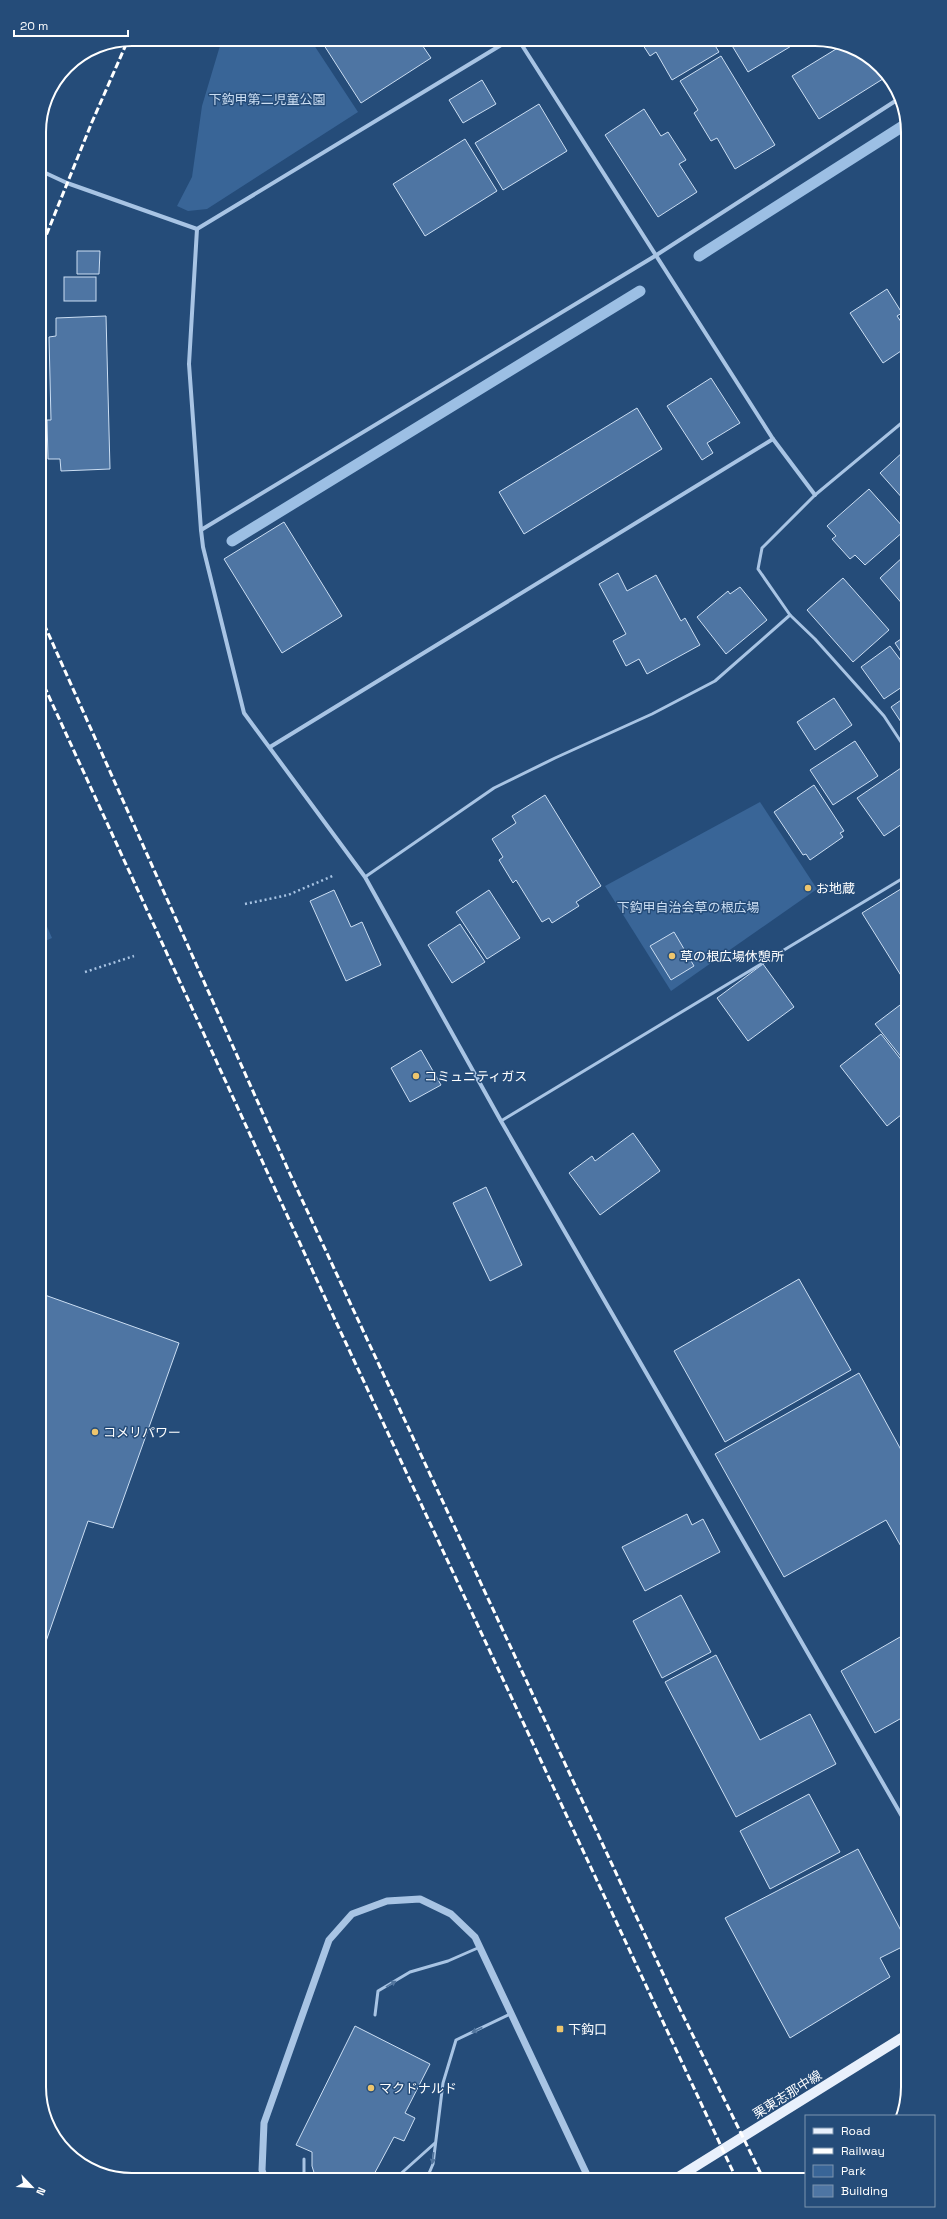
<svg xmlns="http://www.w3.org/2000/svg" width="947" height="2219" viewBox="0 0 947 2219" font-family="'Space Grotesk','Noto Sans JP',sans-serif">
  <rect width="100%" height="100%" fill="#254c79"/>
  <!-- green -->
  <g fill="#396597">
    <path d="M222,39H310L358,112L207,209L188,211L177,206L192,177L202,106Z"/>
    <path d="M760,802L817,889L671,991L605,886Z"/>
    <path d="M41,913L52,938L41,943Z"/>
  </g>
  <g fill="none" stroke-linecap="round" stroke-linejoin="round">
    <!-- stream -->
    <g stroke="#9cbfe4" stroke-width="11">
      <path d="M699,256L903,126"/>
      <path d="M232,541L640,291"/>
    </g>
  </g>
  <!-- building -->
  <g fill="#4e75a3" stroke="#cbdef3">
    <path d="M320,39H418L431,58L361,103Z"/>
    <path d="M639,39H711L719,52L672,80L656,52L650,56Z"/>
    <path d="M728,39H803L748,72Z"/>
    <path d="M841,46L872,58L886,77L819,119L792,76Z"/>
    <path d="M721,56L775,145L735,169L717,138L711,141L694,113L698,110L680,81Z"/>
    <path d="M482,80L496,104L463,123L449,100Z"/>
    <path d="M539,104L567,151L503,190L475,143Z"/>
    <path d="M644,109L661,136L668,132L686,160L679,164L697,192L658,217L605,135Z"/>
    <path d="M465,139L497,191L425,236L393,184Z"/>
    <path d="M77,251H100L99,274H77Z"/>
    <rect x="64" y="277" width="32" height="24"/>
    <path d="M887,289L902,313L897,316L904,326V349L883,363L850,313Z"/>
    <path d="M106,316L110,469L61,471L60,459H48L47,420H51L49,337L56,336V318Z"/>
    <path d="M711,378L740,423L707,443L713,453L702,460L667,406Z"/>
    <path d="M637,408L662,449L524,534L499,492Z"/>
    <path d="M904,451V500L880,473Z"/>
    <path d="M869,489L904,528V531L865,565L855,555L850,559L832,539L836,536L827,526Z"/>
    <path d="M284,522L342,616L282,653L224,559Z"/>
    <path d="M904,556V606L880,578Z"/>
    <path d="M618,573L627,591L656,575L681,621L685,618L700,645L647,674L639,659L626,666L613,641L626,634L599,584Z"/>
    <path d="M843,578L889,630L853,662L807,610Z"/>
    <path d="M740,587L767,620L726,654L697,617L728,591L730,594Z"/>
    <path d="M904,637L905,658L895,643Z"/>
    <path d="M890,646L905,666V685L884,699L861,667Z"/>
    <path d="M834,698L852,725L815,750L797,722Z"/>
    <path d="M904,698L905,699V728L891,707Z"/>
    <path d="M855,741L878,776L833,805L810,770Z"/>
    <path d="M901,768L905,773V822L884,836L857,798Z"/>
    <path d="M814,785L844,831L840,833L843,837L810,860L806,854L803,855L774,812Z"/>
    <path d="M545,795L601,886L576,902L579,906L552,923L549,918L542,922L516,880L513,883L499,860L503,857L492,839L516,823L512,816Z"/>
    <path d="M904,887L905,889V982L862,913Z"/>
    <path d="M334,890L351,927L362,922L381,965L346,981L310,901Z"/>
    <path d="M489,890L520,938L487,959L456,912Z"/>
    <path d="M460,924L485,962L452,983L428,945Z"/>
    <path d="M674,932L694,966L671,980L650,946Z"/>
    <path d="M763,964L794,1007L748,1041L717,998Z"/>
    <path d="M904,1002L905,1004L906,1063L875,1024Z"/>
    <path d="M881,1034L906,1066V1111L887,1126L840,1066Z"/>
    <path d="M421,1050L441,1085L410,1102L391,1068Z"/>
    <path d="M633,1133L660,1171L600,1215L569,1173L592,1156L595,1161Z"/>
    <path d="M486,1187L522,1265L490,1281L453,1203Z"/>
    <path d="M799,1279L851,1370L725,1442L674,1351Z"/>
    <path d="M42,1294L179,1343L113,1528L88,1521L43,1650Z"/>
    <path d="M859,1373L906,1459L907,1557L886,1520L784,1577L715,1454Z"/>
    <path d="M687,1514L692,1525L703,1519L720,1552L645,1591L622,1547Z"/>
    <path d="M681,1595L711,1652L662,1678L633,1621Z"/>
    <path d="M907,1633V1715L875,1733L841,1671Z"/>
    <path d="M716,1655L760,1740L810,1714L836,1764L736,1817L665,1682Z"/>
    <path d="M809,1794L840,1852L770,1889L740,1831Z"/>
    <path d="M858,1849L908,1944L880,1958L890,1977L790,2038L725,1918Z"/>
    <path d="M355,2026L430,2064L405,2113L415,2118L404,2141L394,2137L372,2178H357L352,2176L351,2178L316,2179L312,2166V2152L296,2145Z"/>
  </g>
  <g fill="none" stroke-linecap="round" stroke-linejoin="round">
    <!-- path -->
    <g stroke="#a8c4e4" stroke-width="2.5" stroke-dasharray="2 3" stroke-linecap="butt">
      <path d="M245,904L288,895L335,875"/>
      <path d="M85,972L134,956"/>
    </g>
    <!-- service -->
    <g stroke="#a8c4e4" stroke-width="3">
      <path d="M904,421L815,495L762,548L758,569L790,615L815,639L884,716L905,748"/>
      <path d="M365,877L494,788L555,758L652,714L715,681L790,615"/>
      <path d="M501,1121L905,877"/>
      <path d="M375,2015L378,1991L410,1972L448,1961L480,1947"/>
      <path d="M304,2159V2173L307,2179"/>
      <path d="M396,2178L435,2143"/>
      <path d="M427,2178L433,2164L443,2083L456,2040L510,2014"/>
    </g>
    <!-- minor -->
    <g stroke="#a8c4e4" stroke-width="4">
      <path d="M518,39L773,439L815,495"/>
      <path d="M39,170L67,183L197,229L511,39"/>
      <path d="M197,229L189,364L201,530L203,547L244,713L365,877L501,1121L907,1825"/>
      <path d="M201,530L655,256L900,98"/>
      <path d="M270,747L773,439"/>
    </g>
    <!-- tertiary -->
    <path stroke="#a8c4e4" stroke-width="7" d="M265,2179L262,2170L264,2123L329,1940L352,1914L387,1901L420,1899L451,1914L475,1937L588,2177"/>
    <!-- primary -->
    <path stroke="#e8f0fc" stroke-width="10" d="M680,2176L908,2034"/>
    <!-- rail -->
    <g stroke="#fff" stroke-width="3" stroke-dasharray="7 3" stroke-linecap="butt">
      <path d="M39,253L92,122L128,40"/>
      <path d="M40,615L290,1174L672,1993L762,2176"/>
      <path d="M40,677L337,1324L735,2176"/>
    </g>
  </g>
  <!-- one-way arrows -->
  <defs><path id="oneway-solid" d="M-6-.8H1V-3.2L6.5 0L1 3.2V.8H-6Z"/></defs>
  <g fill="#53769e">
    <use href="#oneway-solid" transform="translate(391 1984) rotate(-31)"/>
    <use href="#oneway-solid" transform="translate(477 2030) rotate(155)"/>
    <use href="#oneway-solid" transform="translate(433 2158) rotate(97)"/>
  </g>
  <!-- markers -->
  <g fill="#edc56d" stroke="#254c79" stroke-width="1.5">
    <circle cx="808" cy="888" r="4"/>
    <circle cx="672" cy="956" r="4"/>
    <circle cx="416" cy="1076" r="4"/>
    <circle cx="95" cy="1432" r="4"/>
    <rect x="556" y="2025" width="8" height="8" rx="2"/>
    <circle cx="371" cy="2088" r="4"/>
  </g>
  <g text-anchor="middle" stroke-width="3" stroke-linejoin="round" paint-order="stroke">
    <!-- park labels -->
    <g font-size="13" fill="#cbdef3" stroke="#254c79">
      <text x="267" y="104">下鈎甲第二児童公園</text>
      <text x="688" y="912">下鈎甲自治会草の根広場</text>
    </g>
    <!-- poi labels -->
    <g font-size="13" fill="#fff" stroke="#254c79" text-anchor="start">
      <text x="816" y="893">お地蔵</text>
      <text x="680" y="961">草の根広場休憩所</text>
      <text x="424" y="1081">コミュニティガス</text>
      <text x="103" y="1437">コメリパワー</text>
      <text x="568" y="2034">下鈎口</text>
      <text x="379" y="2093">マクドナルド</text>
    </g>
    <!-- street labels -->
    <g font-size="13" fill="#fff" stroke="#254c79">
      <text transform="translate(787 2094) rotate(-32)" y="5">栗東志那中線</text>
    </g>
  </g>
  <!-- crop -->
  <path d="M0 0H947V2219H0ZM132 46H815A86 86 0 0 1 901 132V2087A86 86 0 0 1 815 2173H132A86 86 0 0 1 46 2087V132A86 86 0 0 1 132 46Z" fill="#254c79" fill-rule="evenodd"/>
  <path fill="none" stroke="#fff" stroke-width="2" d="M132 46H815A86 86 0 0 1 901 132V2087A86 86 0 0 1 815 2173H132A86 86 0 0 1 46 2087V132A86 86 0 0 1 132 46Z"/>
  <!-- legend -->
  <rect x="805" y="2115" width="130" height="92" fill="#254c79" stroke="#7c94af"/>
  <rect x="813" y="2128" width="20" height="6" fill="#e8f0fc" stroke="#7c94af"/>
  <text x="841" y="2135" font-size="12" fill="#ffffff">Road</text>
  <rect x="813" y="2148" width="20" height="6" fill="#ffffff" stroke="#7c94af"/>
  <text x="841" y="2155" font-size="12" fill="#ffffff">Railway</text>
  <rect x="813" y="2165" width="20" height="12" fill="#396597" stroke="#7c94af"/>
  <text x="841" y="2175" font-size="12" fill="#ffffff">Park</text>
  <rect x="813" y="2185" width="20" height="12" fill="#4e75a3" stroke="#7c94af"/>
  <text x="841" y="2195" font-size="12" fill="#ffffff">Building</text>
  <!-- north arrow -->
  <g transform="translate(32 2187) rotate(115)" stroke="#254c79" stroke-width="3" paint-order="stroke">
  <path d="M0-3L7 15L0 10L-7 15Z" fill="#ffffff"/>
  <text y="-6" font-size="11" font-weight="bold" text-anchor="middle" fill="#ffffff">N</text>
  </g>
  <!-- scale -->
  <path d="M14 30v6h114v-6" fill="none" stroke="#ffffff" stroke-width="2"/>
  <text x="20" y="30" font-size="12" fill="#ffffff" stroke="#254c79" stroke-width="3" paint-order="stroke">20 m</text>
</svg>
